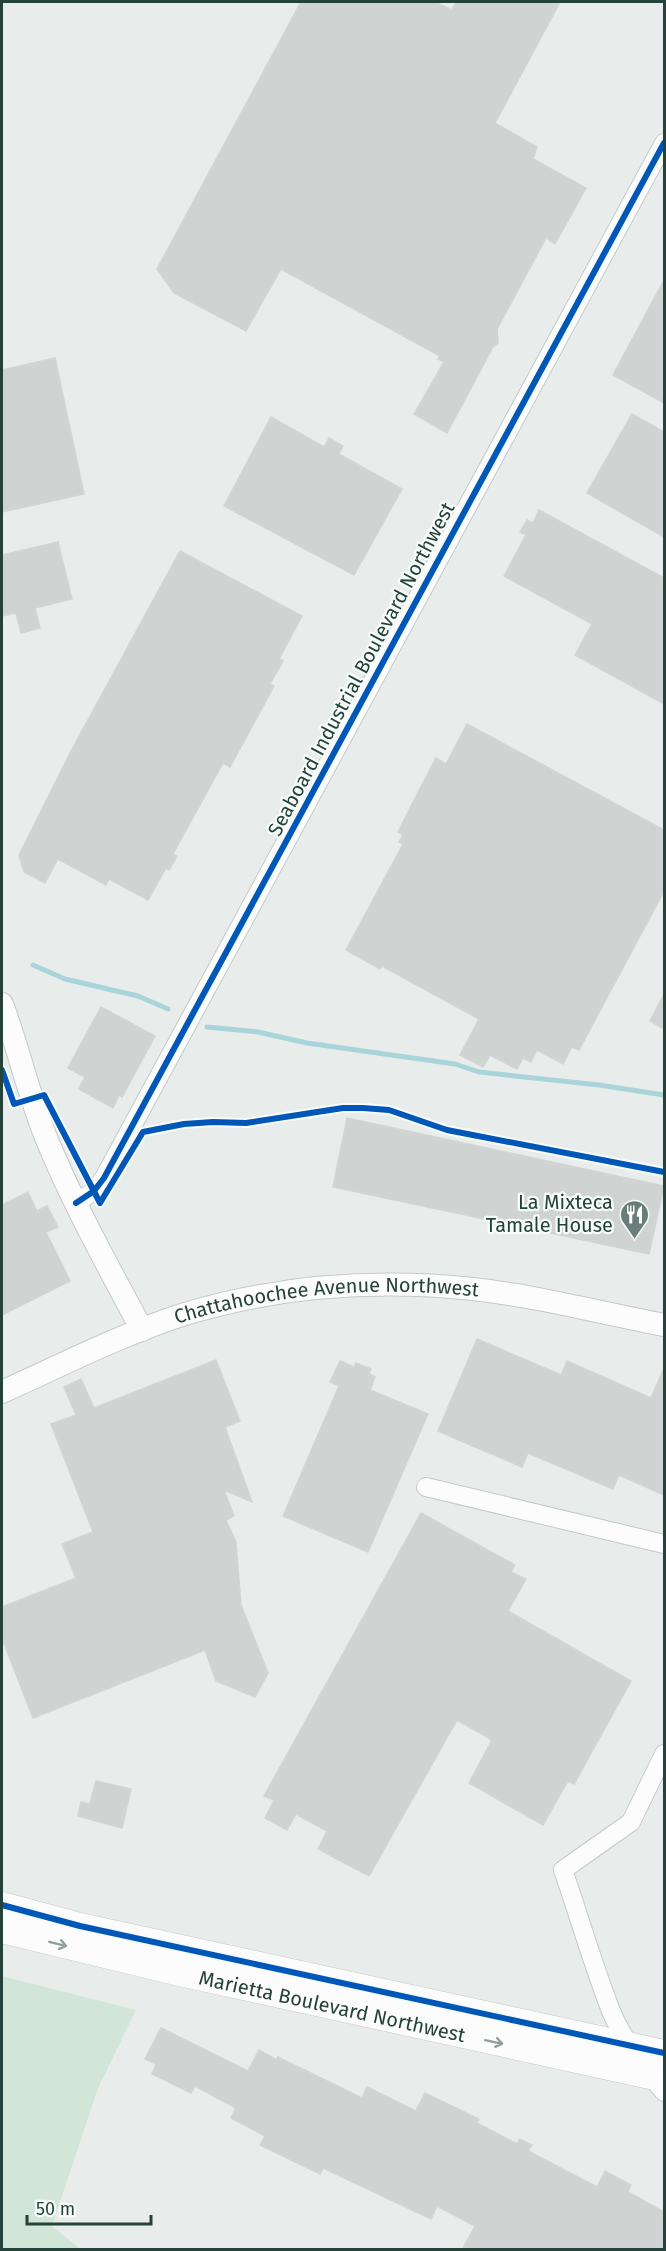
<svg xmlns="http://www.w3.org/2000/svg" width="666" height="2251" viewBox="0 0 666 2251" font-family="'Fira Sans',sans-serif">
  <rect width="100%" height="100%" fill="#e8edeb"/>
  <!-- green -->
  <path fill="#d1e6d8" d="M2,1976L136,2010L98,2088L52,2226L80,2249H2Z"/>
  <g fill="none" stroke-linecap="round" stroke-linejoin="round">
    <!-- stream -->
    <g stroke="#a9d4db" stroke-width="5">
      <path d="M33,965L65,979L138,996L168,1009"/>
      <path d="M207,1027L258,1032L307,1043L455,1064L479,1072L599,1085L664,1095"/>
    </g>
  </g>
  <!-- building -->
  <g fill="#cfd4d2" stroke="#d1d6d4" stroke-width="1.5">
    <path d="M301,2H435L452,10L456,2H560L495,123L537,147L533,159L586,188L555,244L546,238L497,329L498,343L493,347L447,433L414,414L444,362L438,359L440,356L281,269L246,331L174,293L157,269Z"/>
    <path d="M664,280V403L613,375Z"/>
    <path d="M55,358L84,494L2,512V370Z"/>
    <path d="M632,414L664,432V537L587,493Z"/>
    <path d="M271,417L324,447L329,438L343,446L339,454L402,489L354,575L224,506Z"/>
    <path d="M539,510L664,578V704L575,655L592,624L504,576L526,535L520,532L527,520L533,523Z"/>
    <path d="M58,542L72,599L35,608L40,628L21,633L16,613L2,616V555Z"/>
    <path d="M180,551L302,616L279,659L283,661L270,684L274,686L230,767L223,763L173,854L177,856L169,870L166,868L148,900L109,879L106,885L58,859L45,883L24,872L19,855L71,751Z"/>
    <path d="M467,724L664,830V891L579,1050L572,1047L563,1064L537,1050L531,1062L523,1058L517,1069L490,1055L483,1067L460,1055L479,1019L382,966L380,969L346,950L403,844L399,842L403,835L398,832L414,800L436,758L446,764Z"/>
    <path d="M664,994V1029L650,1021Z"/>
    <path d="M101,1007L155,1036L122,1097L119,1095L113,1108L79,1089L85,1077L68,1068Z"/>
    <path d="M347,1118L664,1186L649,1254L333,1187Z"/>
    <path d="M28,1192L37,1211L47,1206L58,1227L46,1232L70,1281L2,1315V1205Z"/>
    <path d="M477,1339L561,1375L567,1361L651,1398L664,1368V1495L619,1475L613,1489L528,1453L522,1467L438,1431Z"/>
    <path d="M216,1360L240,1421L225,1427L252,1502L224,1490L234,1516L226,1520L236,1542L241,1605L268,1673L255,1697L216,1681L205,1650L33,1718L2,1638V1607L76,1578L62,1544L93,1532L51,1424L76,1415L64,1387L81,1379L94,1408Z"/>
    <path d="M340,1361L354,1367L356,1363L371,1369L369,1373L375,1377L370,1390L428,1414L368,1552L283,1516L339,1386L330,1382Z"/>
    <path d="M421,1513L515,1565L511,1572L526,1579L508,1611L631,1681L574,1784L568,1781L543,1825L469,1783L492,1740L457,1720L369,1876L318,1849L327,1831L296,1814L287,1830L265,1818L274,1800L264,1796Z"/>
    <path d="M96,1781L131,1789L122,1828L78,1816L81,1802L90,1804Z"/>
    <path d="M161,2028L248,2071L259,2050L277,2060L278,2057L362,2098L367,2087L416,2111L425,2093L479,2119L477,2123L517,2144L520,2139L532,2145L528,2151L597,2187L605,2171L631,2185L628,2192L664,2212V2250H462L475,2226L437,2206L431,2219L323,2168L320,2174L260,2145L265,2136L231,2118L236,2108L195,2086L191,2093L152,2074L156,2064L145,2059Z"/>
  </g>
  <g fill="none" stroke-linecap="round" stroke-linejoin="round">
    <defs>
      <g id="minor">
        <path d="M76,1203L94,1191L104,1178L664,143"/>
        <path d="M426,1487L664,1544"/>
        <path d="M664,1754L631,1822L563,1870C579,1916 593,1965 611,2011C623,2040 644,2068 664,2092"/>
      </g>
      <g id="tertiary">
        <path d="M2,1004C18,1047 28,1092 45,1135C72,1202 108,1266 142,1330"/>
        <path id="s1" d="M2,1392C62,1365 122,1334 185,1314C278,1286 376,1279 473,1289C537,1296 601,1313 664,1325"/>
      </g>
      <g id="secondary">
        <path d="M2,1905L80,1926L664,2053"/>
        <path id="s2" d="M2,1930L180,1973L664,2079"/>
      </g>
    </defs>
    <!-- minor casing -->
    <use href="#minor" stroke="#c5cac8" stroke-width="20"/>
    <!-- tertiary casing -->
    <use href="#tertiary" stroke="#c5cac8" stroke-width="24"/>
    <!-- secondary casing -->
    <use href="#secondary" stroke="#c3cbc8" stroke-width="27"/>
    <!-- minor -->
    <use href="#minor" stroke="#fcfcfc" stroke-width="18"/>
    <!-- tertiary -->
    <use href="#tertiary" stroke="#fcfcfc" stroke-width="22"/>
    <!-- secondary -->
    <use href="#secondary" stroke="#fcfcfc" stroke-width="26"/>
    <defs>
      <g id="cycleway">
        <path d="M2,1070L14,1104L44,1095L100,1203L143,1132L184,1124L213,1122L246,1123L343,1108H363L389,1110L447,1130L664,1172"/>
        <path d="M76,1203L94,1191L104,1178L664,143"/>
        <path d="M2,1905L80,1926L664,2053"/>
      </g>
    </defs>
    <!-- cycleway casing -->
    <use href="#cycleway" stroke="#f7fbf9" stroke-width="10"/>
    <!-- cycleway -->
    <use href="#cycleway" stroke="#0057b8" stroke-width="6"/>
  </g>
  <!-- one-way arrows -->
  <defs><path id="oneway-shaft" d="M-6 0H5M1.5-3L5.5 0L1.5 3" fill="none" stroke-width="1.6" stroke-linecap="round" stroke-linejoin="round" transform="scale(1.5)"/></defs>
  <g stroke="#909f9b">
    <use href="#oneway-shaft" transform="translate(58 1944) rotate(14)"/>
    <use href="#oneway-shaft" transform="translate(494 2042) rotate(12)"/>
  </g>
  <!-- icons -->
  <defs>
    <symbol id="restaurant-pin" viewBox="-11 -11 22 30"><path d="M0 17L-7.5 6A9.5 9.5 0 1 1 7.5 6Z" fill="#697e78" stroke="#f7fbf9"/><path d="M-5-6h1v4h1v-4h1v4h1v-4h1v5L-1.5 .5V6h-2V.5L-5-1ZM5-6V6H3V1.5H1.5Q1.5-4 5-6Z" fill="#fff"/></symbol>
  </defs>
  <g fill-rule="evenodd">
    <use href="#restaurant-pin" x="618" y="1198" width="33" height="45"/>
  </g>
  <g text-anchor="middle" stroke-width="4.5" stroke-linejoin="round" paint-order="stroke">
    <!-- street labels -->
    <g font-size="20" fill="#24423a" stroke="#f7fbf9">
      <text transform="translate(361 669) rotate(-62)" y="7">Seaboard Industrial Boulevard Northwest</text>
      <text dy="7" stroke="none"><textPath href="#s1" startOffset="342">Chattahoochee Avenue Northwest</textPath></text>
      <text dy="7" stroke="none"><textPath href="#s2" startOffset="339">Marietta Boulevard Northwest</textPath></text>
    </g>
    <!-- poi labels -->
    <g font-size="20" fill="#24423a" stroke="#f7fbf9" text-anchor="end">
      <text x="613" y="1209">La Mixteca<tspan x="613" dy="23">Tamale House</tspan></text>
    </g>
  </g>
  <!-- border -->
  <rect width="666" height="2251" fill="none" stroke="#24423a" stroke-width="6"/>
  <!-- scale -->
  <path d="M27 2215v9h124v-9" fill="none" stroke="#24423a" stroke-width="3"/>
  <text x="36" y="2215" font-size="18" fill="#24423a" stroke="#f7fbf9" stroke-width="4.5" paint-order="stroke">50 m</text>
</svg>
